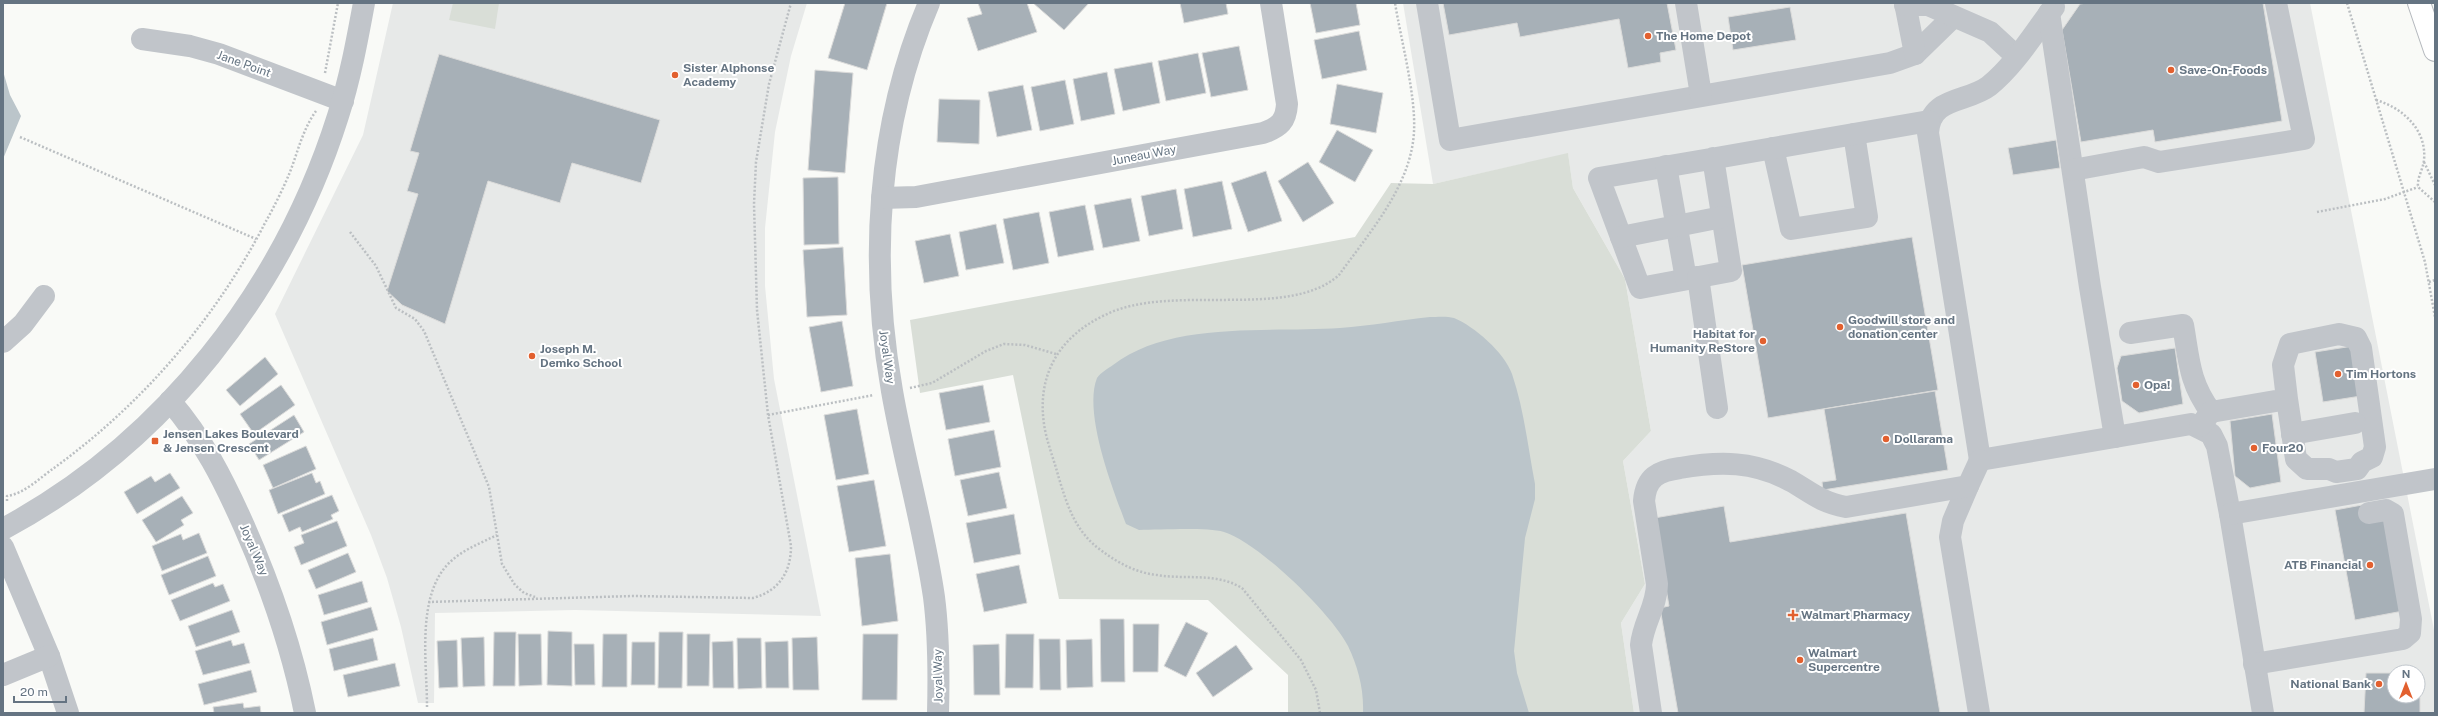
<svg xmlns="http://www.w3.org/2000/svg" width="2438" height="716" viewBox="0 0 2438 716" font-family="'Public Sans',sans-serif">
  <rect width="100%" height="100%" fill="#f9faf7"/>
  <!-- built -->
  <g fill="#e7e9e8" fill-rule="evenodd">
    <path d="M393,3H807L791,56L775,132L765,228V286L774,379L821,616L575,610L435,613L434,703H418L401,627L387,578L371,535L275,314L363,135Z"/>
    <path d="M1403,3H2310L2435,635V713H1634L1621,623L1645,584L1623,461L1651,431L1625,279L1573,188L1568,154L1433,184ZM2394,672H2418V696H2394Z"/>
  </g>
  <!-- green -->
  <g fill="#d9ded7">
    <path d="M453,3H499L495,29L449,20Z"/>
    <path d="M1568,153L1573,188L1625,279L1651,431L1623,461L1645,584L1621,623L1634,713H1288V675L1208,600L1059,599L1013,375L920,393L910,320L1355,237L1391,183L1433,184Z"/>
  </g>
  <!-- water -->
  <g fill="#bbc5ca">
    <path d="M3,71L10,95L21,116L3,159Z"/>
    <path d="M1430,317C1437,317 1447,316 1454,318C1474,326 1505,353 1512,374C1524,409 1528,448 1535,484V499L1525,538L1514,651L1517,673L1529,713H1363C1364,689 1358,667 1348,646C1332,614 1258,542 1224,532C1205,527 1160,530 1139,530L1126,524C1113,490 1083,413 1097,378C1100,373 1109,368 1113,365C1171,320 1271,333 1340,328C1370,326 1400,320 1430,317Z"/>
  </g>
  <!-- building -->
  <g fill="#a7b0b7" stroke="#dbdbda">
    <path d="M845,3H887L867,70L828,58Z"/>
    <path d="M978,3H1027L1037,32L978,51L967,18L982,14Z"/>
    <path d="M1033,3H1089L1064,30Z"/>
    <path d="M1180,3H1226L1228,14L1184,23Z"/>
    <path d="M1310,3H1356L1360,25L1316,33Z"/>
    <path d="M1443,3H1667L1676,50L1660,53L1661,62L1628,68L1619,19L1520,37L1517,23L1449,35Z"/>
    <path d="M2087,3H2263L2282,121L2155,142L2153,130L2081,142L2062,30L2080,4Z"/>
    <path d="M1790,7L1796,40L1733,50L1728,17Z"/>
    <path d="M1359,31L1367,70L1322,79L1314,40Z"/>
    <path d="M1239,46L1248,90L1211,97L1202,53Z"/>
    <path d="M1198,53L1206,93L1166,101L1158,61Z"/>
    <path d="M439,54L660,120L641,183L572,163L560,203L488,181L445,324L402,305L387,291L418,194L407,191L419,153L410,151Z"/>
    <path d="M1152,62L1160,103L1123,111L1114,69Z"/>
    <path d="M815,70L853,73L845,173L808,170Z"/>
    <path d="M1107,72L1115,114L1081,121L1073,79Z"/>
    <path d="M1065,80L1074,124L1040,131L1031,87Z"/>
    <path d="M1337,84L1383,93L1376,133L1330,124Z"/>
    <path d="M1023,85L1032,130L997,137L988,92Z"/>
    <path d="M939,99L980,100L979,144L937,142Z"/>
    <path d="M1337,130L1373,150L1355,182L1319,162Z"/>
    <path d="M2056,140L2060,168L2013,175L2008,148Z"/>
    <path d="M1308,162L1334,203L1303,222L1278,181Z"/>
    <path d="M1266,171L1282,221L1248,232L1231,183Z"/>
    <path d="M838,177L839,244L804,245L803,178Z"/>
    <path d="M1222,181L1232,229L1193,237L1184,189Z"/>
    <path d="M1176,189L1183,229L1149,236L1141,196Z"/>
    <path d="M1131,198L1140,241L1103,248L1094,205Z"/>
    <path d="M1085,205L1094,250L1058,257L1049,212Z"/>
    <path d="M1039,212L1049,263L1013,270L1003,219Z"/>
    <path d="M996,224L1004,263L966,270L959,232Z"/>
    <path d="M950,234L959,276L924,283L915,241Z"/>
    <path d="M1912,237L1938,390L1768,418L1742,265Z"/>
    <path d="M843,247L847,315L807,317L803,250Z"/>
    <path d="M842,321L853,386L821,392L809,327Z"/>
    <path d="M2353,346L2361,396L2323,402L2315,352Z"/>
    <path d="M2175,348L2183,404L2139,413L2122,401L2117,368L2121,356Z"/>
    <path d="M265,357L278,374L240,406L226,390Z"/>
    <path d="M281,385L295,405L254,434L240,414Z"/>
    <path d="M983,385L990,422L946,430L939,393Z"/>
    <path d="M1935,391L1948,470L1823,490L1822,482L1836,480L1824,409Z"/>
    <path d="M857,409L869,474L836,480L824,415Z"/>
    <path d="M2272,414L2281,482L2250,488L2235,476L2230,421Z"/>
    <path d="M294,415L304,432L259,460L249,444Z"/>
    <path d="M994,430L1001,467L955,476L948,439Z"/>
    <path d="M306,446L316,469L273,488L263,465Z"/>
    <path d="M999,472L1007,508L968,516L960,480Z"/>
    <path d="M170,473L180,488L137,514L124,492L151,476L155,482Z"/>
    <path d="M312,473L316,483L320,481L325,494L278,514L269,490Z"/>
    <path d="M874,480L886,546L849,552L837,486Z"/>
    <path d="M332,495L339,511L331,515L333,519L302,532L300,527L289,532L282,515Z"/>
    <path d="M182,496L193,513L181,520L184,525L156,542L142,520Z"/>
    <path d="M2362,505L2364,519L2385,516L2403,611L2355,620L2335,510Z"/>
    <path d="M1724,506L1730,542L1906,513L1940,713H1678L1660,608L1669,606L1654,518Z"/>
    <path d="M1014,514L1021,554L974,563L966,523Z"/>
    <path d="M337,521L347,546L301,565L294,547L304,543L301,535Z"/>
    <path d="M199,533L207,553L162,571L152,546L181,534L183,540Z"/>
    <path d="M348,553L356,572L316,589L308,570Z"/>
    <path d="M890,554L898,621L862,626L855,558Z"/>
    <path d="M208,556L216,576L169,595L161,575Z"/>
    <path d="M1019,565L1027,603L984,612L976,574Z"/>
    <path d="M362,581L368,602L324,615L318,595Z"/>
    <path d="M213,583L215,587L223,584L230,601L180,621L171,600Z"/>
    <path d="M371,607L378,630L327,645L321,622Z"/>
    <path d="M232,610L240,632L196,647L188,626Z"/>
    <path d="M1100,619H1124L1125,682H1101Z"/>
    <path d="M1186,622L1208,633L1186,677L1164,666Z"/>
    <path d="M1133,624H1159L1158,672H1133Z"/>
    <path d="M548,631L572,632V686L547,685Z"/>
    <path d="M494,632H516L515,686H493Z"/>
    <path d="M659,632H683L682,688H658Z"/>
    <path d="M518,634H541L542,685L519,686Z"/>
    <path d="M603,634H627V687H602Z"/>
    <path d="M687,634H710L709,686H687Z"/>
    <path d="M863,634H898L897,700H862Z"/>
    <path d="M1006,634H1034L1033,688H1005Z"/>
    <path d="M484,637L485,686L463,687L461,638Z"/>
    <path d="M817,637L819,690H793L792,638Z"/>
    <path d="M373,638L378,660L334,671L329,649Z"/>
    <path d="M737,638H761L762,688L738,689Z"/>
    <path d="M1039,639H1060L1061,690H1040Z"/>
    <path d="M1092,639L1093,687L1067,688L1066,640Z"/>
    <path d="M231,640L233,646L244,643L250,663L203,675L195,651Z"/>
    <path d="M457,640L458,687L439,688L437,641Z"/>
    <path d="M733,641L734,688H713L712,642Z"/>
    <path d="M788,641L789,688H766L765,642Z"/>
    <path d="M632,642H655V685H631Z"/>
    <path d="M574,644H594L595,685H575Z"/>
    <path d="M999,644L1000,695H974L973,645Z"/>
    <path d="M1236,645L1253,669L1213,697L1196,673Z"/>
    <path d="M395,663L400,686L348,697L343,675Z"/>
    <path d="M251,670L257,692L204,705L198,684Z"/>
    <path d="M2366,673H2394V696H2418V673H2420V713H2364Z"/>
    <path d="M243,703L244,708L260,706L261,713H214L213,707Z"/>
  </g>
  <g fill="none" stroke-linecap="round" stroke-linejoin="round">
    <defs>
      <path id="major" d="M2419,3L2435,50"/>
    </defs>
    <!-- major casing -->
    <use href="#major" stroke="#b5b9be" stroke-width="24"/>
    <!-- path -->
    <g stroke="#bbbfc2" stroke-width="2.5" stroke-dasharray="2 2" stroke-linecap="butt">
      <path d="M2347,3L2425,262L2435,317"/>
      <path d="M325,73L338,3"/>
      <path d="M2376,100C2403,108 2427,130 2424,160C2423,170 2417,177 2418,187L2435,202"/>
      <path d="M20,137L256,239"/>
      <path d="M2424,162L2435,185"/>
      <path d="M2317,212L2385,199L2418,187"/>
      <path d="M350,232L376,266L396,308L415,319L424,331L489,487L502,564L515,585L524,593L535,597"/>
      <path d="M2429,282L2435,280"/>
      <path d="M910,388L932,383L986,351L1004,344L1025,345L1056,354"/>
      <path d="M768,415L874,395"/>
      <path d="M7,501V496C24,494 41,477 54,468C141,405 215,320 265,223C274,207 283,189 290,172C298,151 303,129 316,111"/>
      <path d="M428,602L633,596L753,598C779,591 791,572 791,546L768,415L757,310L754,204L756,162L769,84L791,3"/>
      <path d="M427,707C427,663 416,596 449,563C462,550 481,543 497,535"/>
      <path d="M1320,713L1316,690L1301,660L1242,588C1215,572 1187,580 1157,575C1137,573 1118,563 1102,551C1075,532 1067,505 1058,475C1054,460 1048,445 1045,430C1035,377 1058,337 1105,315C1171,282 1288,321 1339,275C1369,233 1411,186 1414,132C1416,95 1401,40 1395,3"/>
    </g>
    <!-- minor -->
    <g stroke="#c1c5ca" stroke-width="22">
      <path d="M929,3C877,125 869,262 892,391C904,460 924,528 934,597C939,636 939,674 938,713"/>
      <path d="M1427,3L1450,140L1890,63L1915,54L1953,17"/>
      <path d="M1686,3L1701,95"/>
      <path d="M1905,3L1915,54"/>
      <path d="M1905,5H1928L1990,32L2016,56"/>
      <path d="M2054,7C2034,33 2015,65 1989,86C1967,103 1930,96 1928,133L1980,460L2115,437"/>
      <path d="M2049,13L2090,287L2115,437L2191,424L2211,434L2217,446L2230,514L2263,713"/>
      <path d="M142,39L190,46L219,54L343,101"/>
      <path d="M1773,148L1791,229L1867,217L1854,134"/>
      <path d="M1713,158L1731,271L1640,288L1599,178C1709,159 1819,141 1929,121"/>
      <path d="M1666,166L1686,279"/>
      <path d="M2073,170L2144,157L2159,162L2304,139L2276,3"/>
      <path d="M882,198L916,197L1263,133C1280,127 1286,121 1287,104L1271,3"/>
      <path d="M1621,237L1722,217"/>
      <path d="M1698,277L1717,408"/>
      <path d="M2130,333L2183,325C2189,359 2189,383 2211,412"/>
      <path d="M3,342L23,324L44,296"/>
      <path d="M170,401C203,439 224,481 244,526C271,587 292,648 305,713"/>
      <path d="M2200,426L2211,412L2287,399L2296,459L2307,469H2329L2336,472L2357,469L2362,462L2372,457L2375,447L2361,348L2356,338L2339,334L2290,344L2283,365L2287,399"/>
      <path d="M2292,434L2355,423"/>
      <path d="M1968,486L1953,521L1950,537L1979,713"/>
      <path d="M2230,514L2435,479"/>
      <path d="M3,529C164,443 283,290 338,116C350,79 357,41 364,3"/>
      <path d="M3,547L49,656L68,713"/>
      <path d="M2254,664L2403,639L2410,633L2411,619L2393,514L2386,510L2369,513"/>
      <path d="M3,675L49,656"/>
      <path d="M1651,713L1641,645C1643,623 1657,606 1657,584L1644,501C1646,477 1658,471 1680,468C1720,461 1754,461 1791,481C1812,493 1820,502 1846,507L1968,486L1980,460"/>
    </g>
    <!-- major -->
    <use href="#major" stroke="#fff" stroke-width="22"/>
  </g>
  <!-- markers -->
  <g fill="#e2602f" stroke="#fff" stroke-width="1.5">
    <circle cx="1648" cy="36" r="4"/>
    <circle cx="2171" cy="70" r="4"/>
    <circle cx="675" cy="75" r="4"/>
    <circle cx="1840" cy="327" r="4"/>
    <circle cx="1763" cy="341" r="4"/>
    <circle cx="532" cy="356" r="4"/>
    <circle cx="2338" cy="374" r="4"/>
    <circle cx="2136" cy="385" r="4"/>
    <circle cx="1886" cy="439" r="4"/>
    <rect x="151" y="437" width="8" height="8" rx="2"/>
    <circle cx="2254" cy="448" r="4"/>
    <circle cx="2370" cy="565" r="4"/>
    <path d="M1791 609h4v4h4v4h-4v4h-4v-4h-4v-4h4z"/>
    <circle cx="1800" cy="660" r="4"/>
    <circle cx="2379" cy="684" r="4"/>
  </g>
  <g text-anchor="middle" stroke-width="4" stroke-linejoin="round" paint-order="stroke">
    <!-- poi labels -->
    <g font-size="12" font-weight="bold" fill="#657482" stroke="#fff" text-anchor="start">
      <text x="1656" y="40">The Home Depot</text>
      <text x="683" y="72">Sister Alphonse<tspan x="683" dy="14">Academy</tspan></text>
      <text x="2179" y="74">Save-On-Foods</text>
      <text x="1848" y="324">Goodwill store and<tspan x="1848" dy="14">donation center</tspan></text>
      <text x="1755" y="338" text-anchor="end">Habitat for<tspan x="1755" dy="14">Humanity ReStore</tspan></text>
      <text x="540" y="353">Joseph M.<tspan x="540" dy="14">Demko School</tspan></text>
      <text x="2346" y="378">Tim Hortons</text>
      <text x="2144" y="389">Opa!</text>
      <text x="163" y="438">Jensen Lakes Boulevard<tspan x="163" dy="14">&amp; Jensen Crescent</tspan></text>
      <text x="1894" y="443">Dollarama</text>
      <text x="2262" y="452">Four20</text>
      <text x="2362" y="569" text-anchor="end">ATB Financial</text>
      <text x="1801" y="619">Walmart Pharmacy</text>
      <text x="1808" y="657">Walmart<tspan x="1808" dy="14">Supercentre</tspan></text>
      <text x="2371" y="688" text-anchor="end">National Bank</text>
    </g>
    <!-- street labels -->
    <g font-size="12" fill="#657482" stroke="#fff">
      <text transform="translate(244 64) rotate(20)" y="4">Jane Point</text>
      <text transform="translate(1144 155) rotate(-11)" y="4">Juneau Way</text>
      <text transform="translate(887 357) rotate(82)" y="4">Joyal Way</text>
      <text transform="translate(254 550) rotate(67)" y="4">Joyal Way</text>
      <text transform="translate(938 676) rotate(-91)" y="4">Joyal Way</text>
    </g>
  </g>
  <!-- border -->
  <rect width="2438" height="716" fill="none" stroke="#657482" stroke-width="8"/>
  <!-- north arrow -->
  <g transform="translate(2406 684)"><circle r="19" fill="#ffffff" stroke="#c1c7cd"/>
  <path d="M0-3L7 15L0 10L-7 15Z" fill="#e2602f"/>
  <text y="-6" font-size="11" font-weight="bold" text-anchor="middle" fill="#657482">N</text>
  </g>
  <!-- scale -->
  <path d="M14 696v6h52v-6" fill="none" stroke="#657482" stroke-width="2"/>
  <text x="20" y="696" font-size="12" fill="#657482" stroke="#ffffff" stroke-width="3" paint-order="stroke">20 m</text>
</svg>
